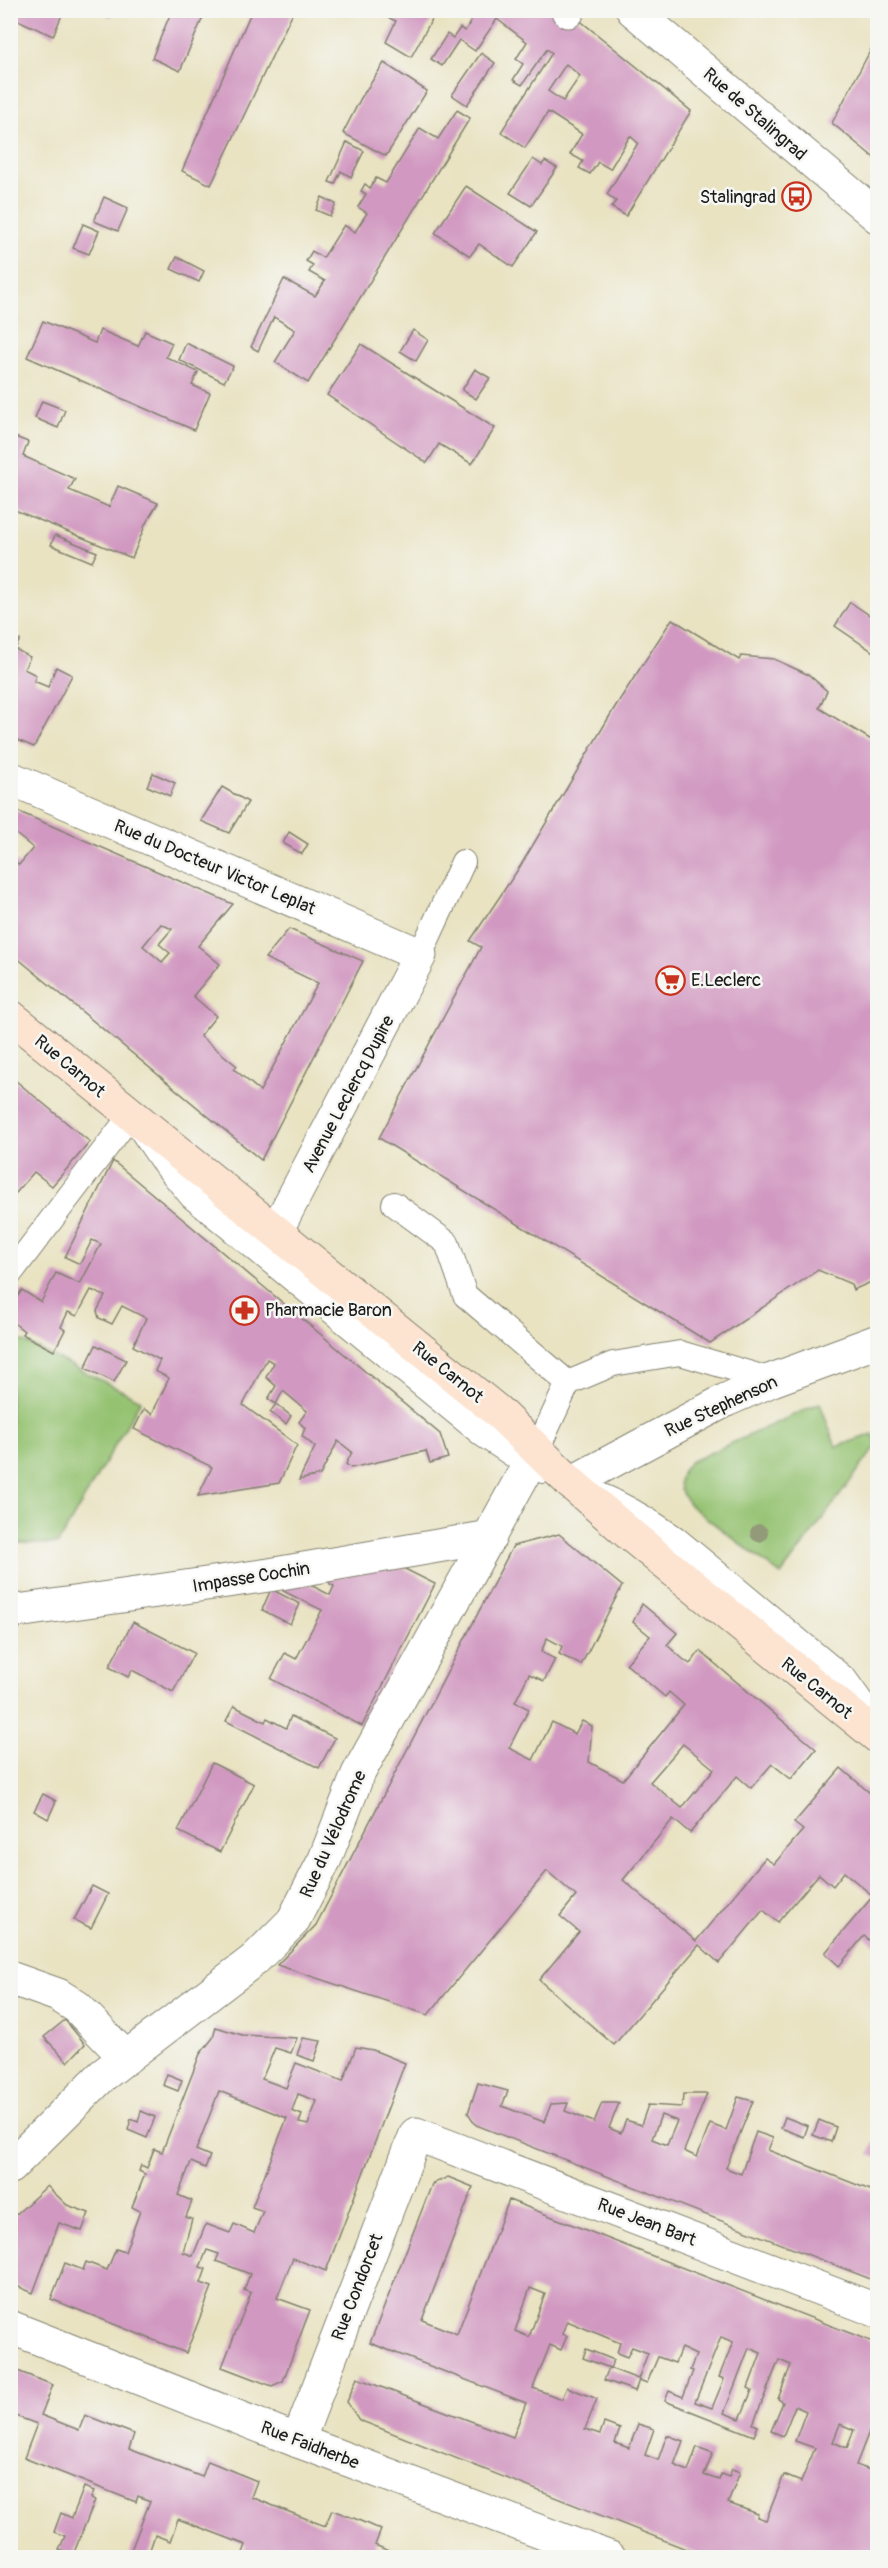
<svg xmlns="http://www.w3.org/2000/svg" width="888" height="2568" viewBox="0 0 888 2568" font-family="Pangolin,sans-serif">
  <rect width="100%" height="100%" fill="#f6f6f2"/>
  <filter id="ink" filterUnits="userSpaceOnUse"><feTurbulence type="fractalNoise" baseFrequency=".0167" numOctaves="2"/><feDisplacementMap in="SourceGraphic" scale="12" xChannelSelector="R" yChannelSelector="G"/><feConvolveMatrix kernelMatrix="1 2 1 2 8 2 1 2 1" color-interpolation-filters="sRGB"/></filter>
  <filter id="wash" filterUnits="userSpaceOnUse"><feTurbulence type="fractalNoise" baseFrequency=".008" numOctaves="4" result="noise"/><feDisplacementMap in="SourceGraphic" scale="24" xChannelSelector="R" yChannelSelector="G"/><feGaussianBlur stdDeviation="1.35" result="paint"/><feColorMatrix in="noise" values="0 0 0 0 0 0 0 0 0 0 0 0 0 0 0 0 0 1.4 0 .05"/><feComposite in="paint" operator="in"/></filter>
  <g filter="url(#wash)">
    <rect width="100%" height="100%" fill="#e9e3c2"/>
    <!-- green -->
    <g fill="#94c271" stroke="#586f46" stroke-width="1.5">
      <path d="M10,1335L141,1400L58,1544L11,1543Z"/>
      <path d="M820,1403L836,1447L873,1434L877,1445L781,1575L692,1507C677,1491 674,1478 690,1462Z"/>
    </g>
    <g id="blocks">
      <!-- building -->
      <g fill="#d199c1" fill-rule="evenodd">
        <path d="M14,10H64L53,36L11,17Z"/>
        <path d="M96,10H113L111,17Z"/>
        <path d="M172,10H206L180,71L152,58Z"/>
        <path d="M252,10H294L211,185L182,171Z"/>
        <path d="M371,10H437L411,57L386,42L396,21Z"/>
        <path d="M440,10H567L691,111L626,216L611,207L616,201L607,194L638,143L630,136L610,169L598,162L590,174L579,168L583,161L570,154L582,134L548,112L525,148L501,132L552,53L547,49L522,85L513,80L523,64L516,59L527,42L497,19L475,51L459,40L442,66L431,59L447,34L453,38L460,28L465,31L471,21L459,11L454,18ZM566,64L580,76L563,101L548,91Z"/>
        <path d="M878,36V161L832,123Z"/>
        <path d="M481,53L495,63L467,105L452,95Z"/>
        <path d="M384,63L427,91L386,156L343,133L361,98Z"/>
        <path d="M457,110L470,118L308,383L275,362L295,330L274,317L258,351L251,347L284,279L315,296L325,281L309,272L313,265L306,261L312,251L323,258L344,225L355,232L367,213L358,207L366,194L361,191L365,184L370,188L376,178L386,183L420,128L438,139Z"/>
        <path d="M347,142L364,151L351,177L341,171L335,184L329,182Z"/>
        <path d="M533,159L542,165L545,161L557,168L531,206L510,193Z"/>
        <path d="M466,186L537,232L513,267L479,244L470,256L435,233Z"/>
        <path d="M104,197L128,208L118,231L94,221Z"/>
        <path d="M322,197L336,204L330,216L316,210Z"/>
        <path d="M83,224L99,231L89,254L73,248Z"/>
        <path d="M177,257L204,271L199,282L171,269Z"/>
        <path d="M43,321L95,343L100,330L138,346L145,331L172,343L166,357L198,372L192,385L210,393L194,430L27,357Z"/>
        <path d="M413,330L428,340L416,361L400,351Z"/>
        <path d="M186,343L233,366L224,382L179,360Z"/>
        <path d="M361,344L495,428L472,464L439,444L427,463L327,395Z"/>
        <path d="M475,369L490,378L476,399L462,390Z"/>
        <path d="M42,401L65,410L58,428L35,418Z"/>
        <path d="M10,435L28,442L23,456L75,479L69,490L109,507L118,486L158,503L146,523L132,558L10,508Z"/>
        <path d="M55,535L97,552L92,562L51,545Z"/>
        <path d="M850,602L878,621V655L835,626Z"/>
        <path d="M672,619L739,660L741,656L774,659L809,675L827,691L819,708L878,744V1279L853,1290L851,1284L818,1270L710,1343L379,1138L481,947L470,941L521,865L615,707Z"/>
        <path d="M10,636L20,640L15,649L30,657L24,669L36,675L34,681L48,687L56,667L72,675L34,747L10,737Z"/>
        <path d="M153,773L175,783L170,796L147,786Z"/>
        <path d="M222,787L248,802L229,833L201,821Z"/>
        <path d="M10,808L233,904L198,946L220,964L193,996L216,1016L200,1036L237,1066L234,1069L260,1091L318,983L265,958L289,929L363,961L261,1160L10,952V857L19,865L33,848L10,829ZM161,924L172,929L159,944L170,953L162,962L143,946Z"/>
        <path d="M289,832L308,844L302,854L283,843Z"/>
        <path d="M10,1076L90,1142L52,1186L34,1172L16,1193L10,1188Z"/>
        <path d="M113,1161L440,1434L448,1458L430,1463L426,1451L351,1468L346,1464L352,1452L338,1441L320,1475L299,1480L315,1447L302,1436L305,1428L299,1422L307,1411L283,1391L276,1404L268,1399L276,1386L266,1377L274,1363L267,1359L243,1405L297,1445L279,1483L198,1496L212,1467L134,1429L144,1409L152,1414L169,1378L155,1371L160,1360L133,1346L146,1318L122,1306L112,1324L99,1318L97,1311L105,1296L91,1290L77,1316L68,1312L61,1327L65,1330L54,1351L22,1334L24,1331L10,1320V1307L22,1290L41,1302L56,1273L80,1284L101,1244L92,1240L80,1264L65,1257Z"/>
        <path d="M96,1345L126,1360L114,1382L85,1368Z"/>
        <path d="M276,1404L291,1416L286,1424L270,1412Z"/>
        <path d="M559,1534L622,1586L581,1665L559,1654L562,1646L547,1638L541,1652L555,1659L544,1681L529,1674L515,1702L529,1709L509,1748L533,1760L552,1722L575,1734L582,1721L592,1726L589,1762L623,1780L684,1705L669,1692L665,1697L626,1664L650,1636L633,1622L642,1604L677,1633L667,1645L683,1659L690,1664L700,1651L816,1749L791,1779L772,1764L751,1788L737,1776L690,1833L673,1819L623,1880L696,1941L765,1858L774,1864L803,1830L794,1823L841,1768L878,1800V1947L864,1936L839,1966L825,1953L873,1896L844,1872L833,1886L819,1874L778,1922L763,1910L719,1963L699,1945L614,2045L539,1980L579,1932L560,1916L576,1896L547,1871L428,2015L277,1965L316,1925L513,1546ZM683,1744L714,1769L682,1808L650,1782Z"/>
        <path d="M399,1566L435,1584L362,1726L271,1679L285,1653L296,1659L322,1610L283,1591L285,1586L305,1582L330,1595L334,1586L330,1584L328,1578Z"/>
        <path d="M271,1589L300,1604L290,1624L262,1610Z"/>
        <path d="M133,1622L194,1653L173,1692L132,1670L128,1677L109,1667Z"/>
        <path d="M234,1706L265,1722L267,1718L286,1728L291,1716L335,1738L319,1768L226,1721Z"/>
        <path d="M212,1763L254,1784L220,1852L178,1831Z"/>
        <path d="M43,1794L56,1801L48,1819L34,1811Z"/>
        <path d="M92,1886L108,1894L91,1928L74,1920Z"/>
        <path d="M65,2020L85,2044L68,2062L44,2037Z"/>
        <path d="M216,2027L242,2035L297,2038L291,2053L275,2048L262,2079L286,2088L296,2063L343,2081L356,2047L373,2050L405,2063L326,2271L293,2258L277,2298L310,2310L283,2381L272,2386L222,2367L251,2293L244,2290L250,2274L216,2261L219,2254L207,2250L200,2267L206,2269L201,2283L212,2287L186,2353L51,2299L65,2263L83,2270L86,2262L107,2270L116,2249L125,2252L140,2211L132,2207L145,2174L139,2171L141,2165L147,2168L154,2149L162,2152L200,2054L213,2038ZM219,2091L287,2118L252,2207L263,2211L254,2233L234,2224L230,2233L206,2224L193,2256L183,2252L192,2219L186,2217L192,2201L178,2195L191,2162L205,2168L210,2156L196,2150ZM298,2094L317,2101L308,2125L299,2123L302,2115L292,2111Z"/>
        <path d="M303,2038L321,2041L314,2061L297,2055Z"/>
        <path d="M167,2074L182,2080L178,2091L163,2085Z"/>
        <path d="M478,2083L508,2091L502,2106L544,2122L551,2104L568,2103L565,2111L594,2122L602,2103H619L609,2128L621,2133L626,2120L641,2125L648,2105L682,2107L683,2094H707L684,2151L697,2157L710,2124L726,2130L738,2097L753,2101L726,2168L741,2174L756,2132L773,2138L768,2150L878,2193V2282L476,2125L468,2113ZM661,2115L677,2121L667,2145L652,2139Z"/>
        <path d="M141,2111L155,2117L147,2138L128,2130L131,2119L138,2122Z"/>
        <path d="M785,2117L808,2126L804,2137L781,2128Z"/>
        <path d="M819,2120L836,2127L831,2142L813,2135Z"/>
        <path d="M874,2142L878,2143V2158L869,2155Z"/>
        <path d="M448,2177L473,2187L422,2320L457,2334L509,2200L878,2344V2420L874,2419L856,2465L873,2471L878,2458V2558H709L359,2420L347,2402L357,2378L513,2437L526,2403L370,2343L432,2184ZM530,2288L545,2294L529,2337L515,2331ZM567,2321L620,2343L617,2353L627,2357L632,2347L648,2353L638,2379L609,2368L604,2380L635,2391L639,2380L647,2383L658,2357L675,2363L681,2348L696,2355L690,2370L693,2371L683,2397L669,2391L665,2401L754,2436L758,2426L753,2424L779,2360L791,2365L778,2399L783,2402L771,2431L783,2436L795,2406L806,2411L795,2441L815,2448L801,2482L784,2475L766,2520L757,2517L758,2514L728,2503L740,2472L732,2469L729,2477L721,2474L719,2480L704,2475L713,2453L697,2447L688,2471L674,2465L683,2441L667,2435L658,2460L645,2455L654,2429L638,2424L629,2448L615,2443L620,2429L604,2423L600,2434L585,2429L597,2399L567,2387L562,2399L533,2388L550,2345L561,2350L567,2336L562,2334ZM721,2337L733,2342L719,2377L724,2379L712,2408L695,2402ZM749,2348L761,2353L748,2388L752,2390L740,2419L724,2413ZM840,2424L854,2430L847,2448L833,2442Z"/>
        <path d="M47,2186L67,2205L89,2213L82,2231L59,2223L33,2293L10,2283V2220Z"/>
        <path d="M586,2349L614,2360L610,2368L583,2358Z"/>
        <path d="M10,2368L53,2385L41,2415L79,2430L85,2415L134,2434L129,2449L202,2477L208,2461L257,2481L251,2497L325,2526L332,2510L356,2519L381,2530L375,2545L398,2555L397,2558H279L270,2554L269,2558H241L246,2545L178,2519L170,2541L155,2535L147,2558H128L150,2501L138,2496L136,2502L24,2458L37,2424L10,2414Z"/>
        <path d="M84,2487L94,2491L91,2498L95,2500L73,2555L59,2550L65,2536L54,2532L61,2513L72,2518Z"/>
      </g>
    </g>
  </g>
  <g filter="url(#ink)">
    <use href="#blocks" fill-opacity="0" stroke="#82806f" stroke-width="1.5"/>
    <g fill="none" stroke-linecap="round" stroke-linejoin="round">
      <defs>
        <g id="service">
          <path d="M420,955L463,862"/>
          <path d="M394,1204L447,1243L465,1295L568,1383L537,1450"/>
          <path d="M10,1274L131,1115L162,1161L192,1197L483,1435L522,1461L543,1471"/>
          <path d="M568,1383L613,1364L680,1353L772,1380"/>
          <path d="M589,1490C621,1503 648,1519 675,1538L845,1679L878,1725"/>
        </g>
        <g id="minor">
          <path d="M633,10L878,217"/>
          <path d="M568,11V10"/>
          <path d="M10,778L420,955L275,1233"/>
          <path d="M571,1483L726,1400L772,1380L878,1341"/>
          <path d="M10,1612L269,1575L490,1537"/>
          <path d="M10,1978L58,1995L77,2007L126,2058"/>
          <path d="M10,2167L103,2075L254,1960L293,1921L325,1859L358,1774L537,1450"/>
          <path d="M10,2327L298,2441L610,2558"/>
          <path d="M298,2441L416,2134L878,2311"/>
        </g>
        <path id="secondary" d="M10,1016L497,1411L571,1483L633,1537L878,1737"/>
      </defs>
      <!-- service casing -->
      <use href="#service" stroke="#82806f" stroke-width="26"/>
      <!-- minor casing -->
      <use href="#minor" stroke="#82806f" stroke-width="35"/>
      <!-- secondary casing -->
      <use href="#secondary" stroke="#82806f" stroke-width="35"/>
      <!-- service -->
      <use href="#service" stroke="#fff" stroke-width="24"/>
      <!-- minor -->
      <use href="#minor" stroke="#fff" stroke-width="33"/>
      <!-- secondary -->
      <use href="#secondary" stroke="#fde4d1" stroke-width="33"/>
    </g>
    <!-- trees -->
    <circle fill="#939a79" cx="759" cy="1533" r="9"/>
  </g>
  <!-- icons -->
  <defs>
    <symbol id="bus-ring" viewBox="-11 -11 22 22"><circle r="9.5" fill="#f6f6f2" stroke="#c8321e" stroke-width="1.5"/><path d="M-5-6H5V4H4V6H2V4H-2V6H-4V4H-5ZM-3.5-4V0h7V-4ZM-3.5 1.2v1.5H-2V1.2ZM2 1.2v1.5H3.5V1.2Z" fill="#c8321e"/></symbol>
    <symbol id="supermarket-ring" viewBox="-11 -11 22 22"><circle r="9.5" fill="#f6f6f2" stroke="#c8321e" stroke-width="1.5"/><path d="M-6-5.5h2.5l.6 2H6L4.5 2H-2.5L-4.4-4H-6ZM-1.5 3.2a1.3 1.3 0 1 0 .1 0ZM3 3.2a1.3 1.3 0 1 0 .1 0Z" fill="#c8321e"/></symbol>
    <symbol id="pharmacy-ring" viewBox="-11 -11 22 22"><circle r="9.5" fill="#f6f6f2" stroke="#c8321e" stroke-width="1.5"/><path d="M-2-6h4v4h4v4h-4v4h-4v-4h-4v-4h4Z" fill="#c8321e"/></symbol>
  </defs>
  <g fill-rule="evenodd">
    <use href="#bus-ring" x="780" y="180" width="33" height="33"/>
    <use href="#supermarket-ring" x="654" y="964" width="33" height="33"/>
    <use href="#pharmacy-ring" x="228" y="1294" width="33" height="33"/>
  </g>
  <g text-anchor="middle" stroke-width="5" stroke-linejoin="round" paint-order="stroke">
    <!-- street labels -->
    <g font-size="18" fill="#1c1c1c" stroke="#f6f6f2">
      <text transform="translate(755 114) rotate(41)" y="6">Rue de Stalingrad</text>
      <text transform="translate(215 867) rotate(23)" y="6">Rue du Docteur Victor Leplat</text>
      <text transform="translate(70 1066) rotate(40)" y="6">Rue Carnot</text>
      <text transform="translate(348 1094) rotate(-62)" y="6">Avenue Leclercq Dupire</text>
      <text transform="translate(448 1372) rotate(39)" y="6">Rue Carnot</text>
      <text transform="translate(721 1406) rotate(-25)" y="6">Rue Stephenson</text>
      <text transform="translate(251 1577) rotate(-9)" y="6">Impasse Cochin</text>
      <text transform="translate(817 1688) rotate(39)" y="6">Rue Carnot</text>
      <text transform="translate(333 1834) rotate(-66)" y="6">Rue du Vélodrome</text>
      <text transform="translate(647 2222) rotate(21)" y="6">Rue Jean Bart</text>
      <text transform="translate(357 2287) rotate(-69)" y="6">Rue Condorcet</text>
      <text transform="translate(310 2445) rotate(21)" y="6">Rue Faidherbe</text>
    </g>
    <!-- poi labels -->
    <g font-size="18" fill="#1c1c1c" stroke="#f6f6f2" text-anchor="start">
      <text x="776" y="203" text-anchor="end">Stalingrad</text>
      <text x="691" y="986">E.Leclerc</text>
      <text x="265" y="1316">Pharmacie Baron</text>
    </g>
  </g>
  <!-- margin -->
  <rect width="888" height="2568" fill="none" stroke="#f6f6f2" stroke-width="36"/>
</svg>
